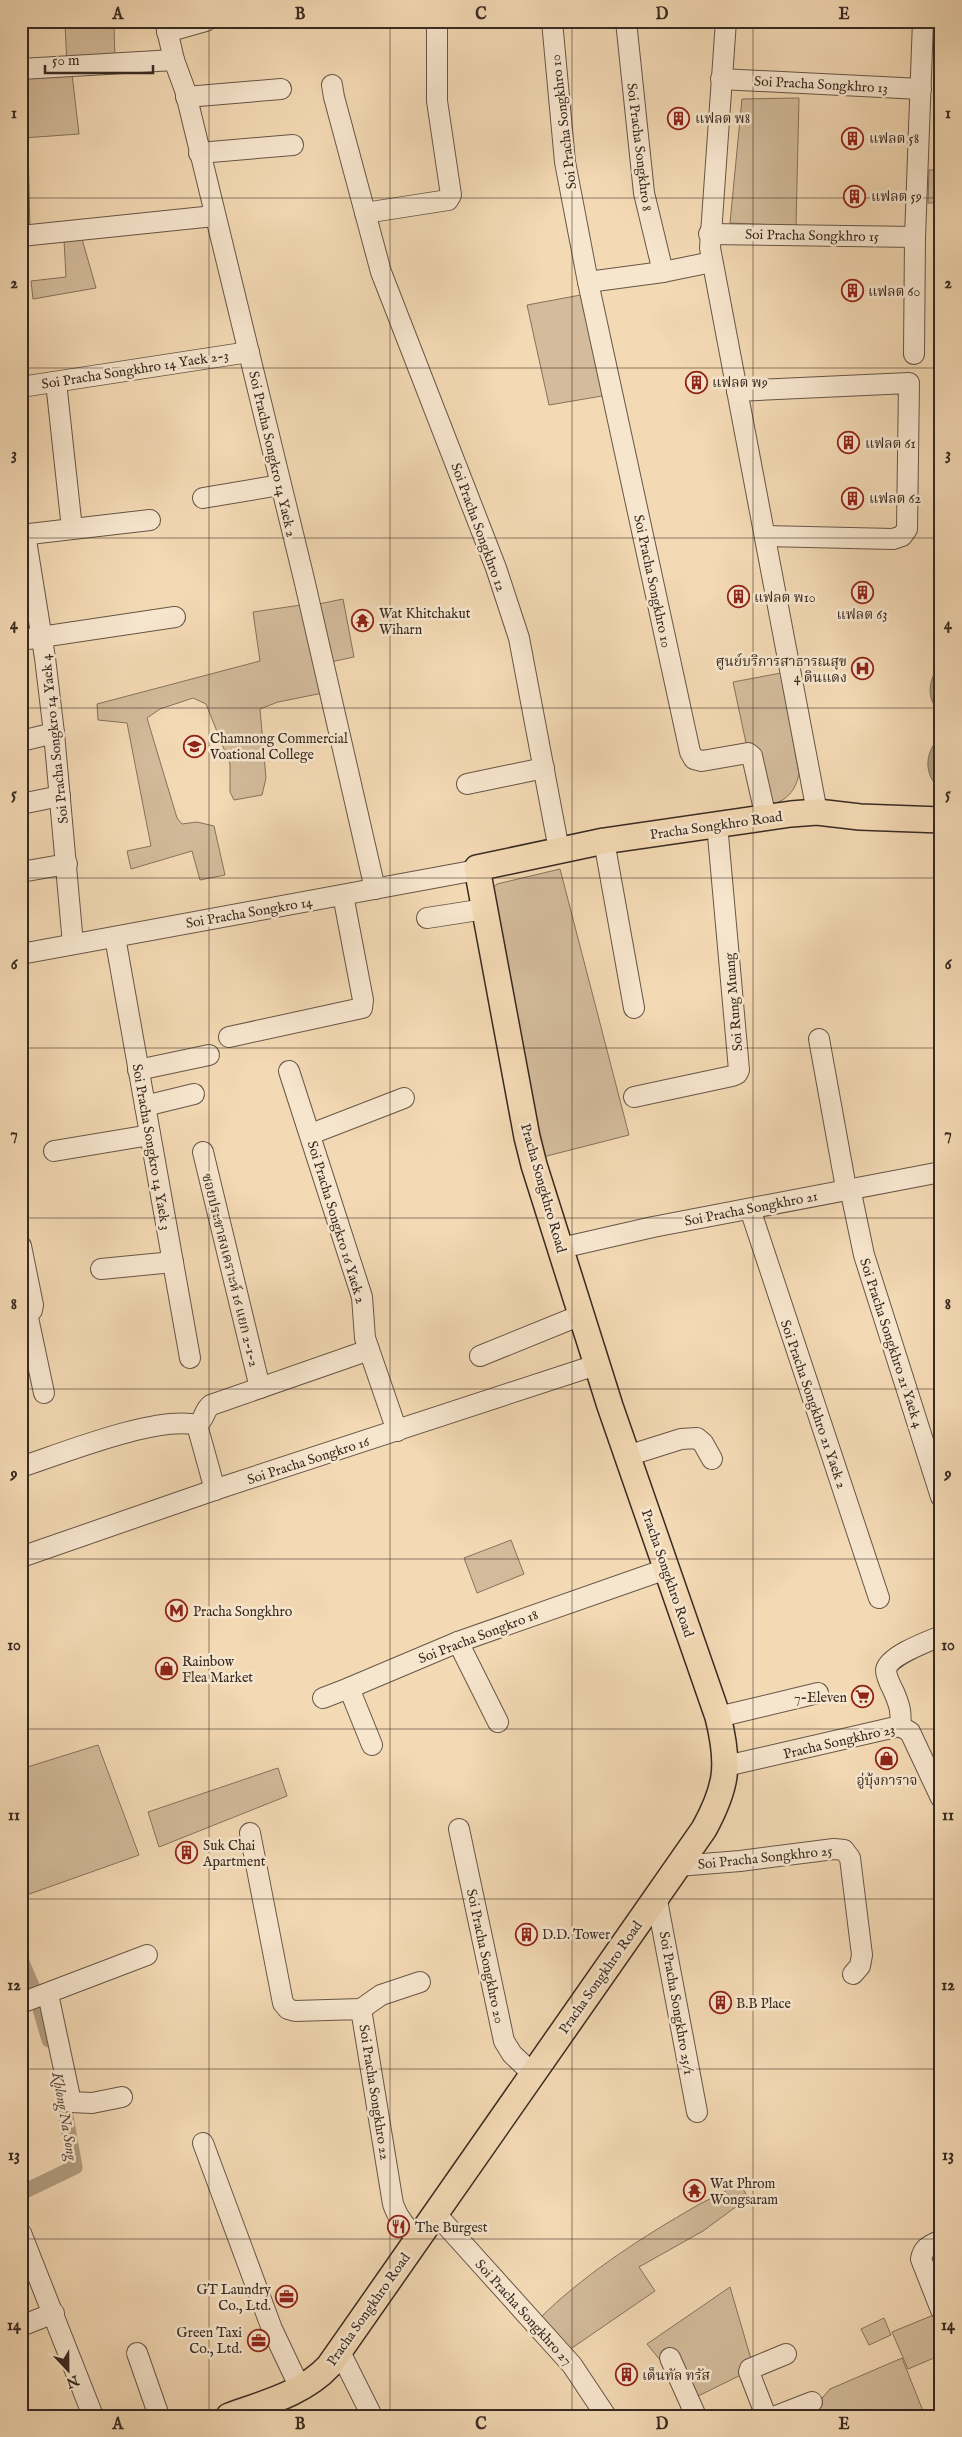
<svg xmlns="http://www.w3.org/2000/svg" width="962" height="2437" viewBox="0 0 962 2437" font-family="'IM FELL English','Noto Serif Thai',serif">
  <rect width="100%" height="100%" fill="#f3d9b4"/>
  <filter id="stains"><feTurbulence type="fractalNoise" baseFrequency=".004" numOctaves="4"/><feColorMatrix values="0 0 0 0 .2 0 0 0 0 .09 0 0 0 0 .02 0 0 0 .5 -.17"/></filter>
  <radialGradient id="worn" r=".72"><stop offset=".6" stop-color="#630" stop-opacity="0"/><stop offset="1" stop-color="#630" stop-opacity=".3"/></radialGradient>
  <!-- green -->
  <g fill="#d3bb9b" stroke="#86725e">
    <path d="M65,25L114,27L115,59L67,64Z"/>
    <path d="M21,74H72L79,134L23,138Z"/>
    <path d="M799,98L796,226L730,223L742,99Z"/>
    <path d="M28,144L30,232H21V145Z"/>
    <path d="M929,170H941V203H928Z"/>
    <path d="M82,239L96,288L33,299L31,281L66,277L64,240Z"/>
    <path d="M586,294L608,395L549,405L527,305Z"/>
    <path d="M343,599L354,657L326,663L314,605Z"/>
    <path d="M301,605L323,693L278,702L260,709L266,778L262,795L234,800L230,792V764L206,704L193,698L160,709L147,718L177,818L182,824L197,822L214,826L225,875L200,880L192,851L131,869L127,851L151,846L127,723L98,720L97,704L260,661L253,612Z"/>
    <path d="M781,673L799,774C795,792 787,800 769,806L749,757L733,682Z"/>
    <path d="M560,869L629,1135L539,1158L489,891L497,884Z"/>
    <path d="M511,1540L524,1574L477,1593L464,1558Z"/>
    <path d="M98,1745L139,1855L21,1897V1769Z"/>
    <path d="M278,1768L287,1796L159,1847L148,1812Z"/>
    <path d="M740,2183L748,2198L703,2231L639,2267L655,2291L569,2350L540,2318C580,2278 636,2241 686,2212C703,2201 722,2194 740,2183Z"/>
    <path d="M730,2287L751,2359L743,2374L692,2399L647,2344Z"/>
    <path d="M936,2314L941,2325V2355L908,2369L892,2332Z"/>
    <path d="M884,2318L891,2335L869,2345L861,2329Z"/>
    <path d="M902,2358L925,2416H821L816,2405L830,2389Z"/>
  </g>
  <!-- water -->
  <g fill="#b39e82" stroke="#82705c">
    <path d="M941,664V713C925,700 928,678 941,664Z"/>
    <path d="M941,736V790C923,775 924,752 941,736Z"/>
  </g>
  <g fill="none" stroke-linecap="round" stroke-linejoin="round">
    <!-- canal -->
    <g stroke="#b39e82" stroke-width="15">
      <path d="M21,1960L33,1988"/>
      <path d="M40,2009L49,2040"/>
      <path d="M21,2193L75,2167L61,2089"/>
    </g>
    <defs>
      <g id="minor">
        <path d="M165,21L174,60L185,90L304,579L375,889"/>
        <path d="M552,21L565,162L588,282L690,752L694,759L702,761L748,753L752,756L766,818"/>
        <path d="M626,21L644,193L663,272"/>
        <path d="M726,21L710,248L817,812"/>
        <path d="M167,32L206,21"/>
        <path d="M21,69L174,60"/>
        <path d="M721,79L921,89"/>
        <path d="M332,85L334,97L381,272L496,568L519,638L559,850"/>
        <path d="M186,97L281,89"/>
        <path d="M199,153L293,145"/>
        <path d="M365,213L448,200L451,195L437,101V21"/>
        <path d="M709,234L915,237"/>
        <path d="M21,236L214,216"/>
        <path d="M588,282L663,272L712,262"/>
        <path d="M914,354L915,237L923,21"/>
        <path d="M56,382L72,529"/>
        <path d="M21,387L249,352"/>
        <path d="M737,391L909,383L907,529L902,536L893,539L765,536"/>
        <path d="M203,498L280,485"/>
        <path d="M25,534L45,658L54,733L73,944"/>
        <path d="M21,535L150,520"/>
        <path d="M21,640L175,617"/>
        <path d="M21,741L54,733"/>
        <path d="M467,784L544,768"/>
        <path d="M21,804L60,796"/>
        <path d="M604,841L634,1008"/>
        <path d="M21,872L67,864"/>
        <path d="M427,918L485,909"/>
        <path d="M115,937L190,1358"/>
        <path d="M21,954L477,870"/>
        <path d="M229,1037L362,1008L363,1000L343,895"/>
        <path d="M819,1039L846,1188"/>
        <path d="M138,1070L209,1055"/>
        <path d="M289,1071L362,1297L365,1338L397,1431"/>
        <path d="M634,1097L732,1076L737,1074L739,1070L717,824"/>
        <path d="M145,1106L194,1094"/>
        <path d="M311,1134L404,1098"/>
        <path d="M54,1151L150,1135"/>
        <path d="M203,1152L260,1388"/>
        <path d="M850,1188L864,1255L941,1497"/>
        <path d="M750,1209L879,1598"/>
        <path d="M21,1246L33,1305L32,1310L21,1314"/>
        <path d="M561,1248L653,1227L941,1172"/>
        <path d="M101,1269L173,1262"/>
        <path d="M27,1313L44,1393"/>
        <path d="M480,1356L581,1315"/>
        <path d="M197,1425L215,1490"/>
        <path d="M627,1456L681,1439L697,1438L703,1443L712,1459"/>
        <path d="M21,1467C63,1453 158,1415 197,1425C205,1419 204,1410 211,1405L369,1350"/>
        <path d="M21,1557L220,1488L596,1365"/>
        <path d="M458,1642L498,1722"/>
        <path d="M323,1698L349,1688"/>
        <path d="M718,1717L818,1693"/>
        <path d="M900,1726C902,1712 899,1704 894,1692C891,1686 886,1677 886,1670C888,1656 929,1641 941,1636"/>
        <path d="M372,1745L349,1688L458,1642L666,1569"/>
        <path d="M726,1766L900,1726L910,1732L941,1798"/>
        <path d="M459,1829L504,2041L512,2054L533,2074"/>
        <path d="M250,1833L283,2003L288,2009L295,2011L361,2009L393,2204C398,2219 407,2228 418,2239"/>
        <path d="M678,1866L740,1861L834,1849L844,1850L850,1858L862,1955L860,1966L853,1974"/>
        <path d="M656,1895L697,2112"/>
        <path d="M48,1994L71,2102L92,2103L122,2097"/>
        <path d="M21,2003L147,1955"/>
        <path d="M361,2009L381,1995L420,1982"/>
        <path d="M203,2143L272,2329L300,2388"/>
        <path d="M436,2214L572,2365L606,2416"/>
        <path d="M21,2233L93,2416"/>
        <path d="M941,2240C931,2245 923,2247 921,2259L941,2310"/>
        <path d="M21,2326L54,2313"/>
        <path d="M339,2350L372,2416"/>
        <path d="M137,2353L159,2416"/>
        <path d="M670,2358L696,2416"/>
        <path d="M766,2416L749,2372L750,2369L786,2354"/>
        <path d="M776,2416L812,2402"/>
      </g>
      <path id="major" d="M229,2416C264,2403 303,2394 329,2366L704,1829C727,1787 730,1765 718,1717L610,1406L534,1165L527,1137L477,868L604,841L791,814L817,812L860,817L941,820"/>
    </defs>
    <!-- minor casing -->
    <use href="#minor" stroke="#675646" stroke-width="22"/>
    <!-- major casing -->
    <use href="#major" stroke="#382a22" stroke-width="28"/>
    <!-- minor -->
    <use href="#minor" stroke="#f7e6ce" stroke-width="20"/>
    <!-- major -->
    <use href="#major" stroke="#f3d9b4" stroke-width="25"/>
  </g>
  <!-- grid -->
  <path fill="none" stroke="#382a22" stroke-width="1" stroke-opacity="0.55" d="M209,21V2416M390,21V2416M572,21V2416M753,21V2416M21,198H941M21,368H941M21,538H941M21,708H941M21,878H941M21,1048H941M21,1218H941M21,1389H941M21,1559H941M21,1729H941M21,1899H941M21,2069H941M21,2239H941"/>
  <!-- icons -->
  <defs>
    <symbol id="building-ring" viewBox="-11 -11 22 22"><circle r="9.5" fill="#f7e6ce" stroke="#8f2418" stroke-width="1.5"/><path d="M-4-6H4V6H1V3H-1V6H-4ZM-2.5-4.3h1.7v1.8h-1.7ZM.8-4.3h1.7v1.8H.8ZM-2.5-1h1.7V.8h-1.7ZM.8-1h1.7V.8H.8Z" fill="#8f2418"/></symbol>
    <symbol id="temple-ring" viewBox="-11 -11 22 22"><circle r="9.5" fill="#f7e6ce" stroke="#8f2418" stroke-width="1.5"/><path d="M0-6L5-2H3V0L6.5 2.5H4V6H1.5V3h-3V6H-4V2.5H-6.5L-3 0V-2H-5Z" fill="#8f2418"/></symbol>
    <symbol id="hospital-ring" viewBox="-11 -11 22 22"><circle r="9.5" fill="#f7e6ce" stroke="#8f2418" stroke-width="1.5"/><path d="M-5-5h3v3.5h4V-5h3V5h-3V1.5h-4V5h-3Z" fill="#8f2418"/></symbol>
    <symbol id="university-ring" viewBox="-11 -11 22 22"><circle r="9.5" fill="#f7e6ce" stroke="#8f2418" stroke-width="1.5"/><path d="M0-5L7-2L0 1L-7-2ZM-4 1L0 2.5L4 1V4Q0 6-4 4Z" fill="#8f2418"/></symbol>
    <symbol id="metro-ring" viewBox="-11 -11 22 22"><circle r="9.5" fill="#f7e6ce" stroke="#8f2418" stroke-width="1.5"/><path d="M-5.5 5V-5H-3L0 0L3-5H5.5V5H3V-.5L0 4L-3-.5V5Z" fill="#8f2418"/></symbol>
    <symbol id="shop-ring" viewBox="-11 -11 22 22"><circle r="9.5" fill="#f7e6ce" stroke="#8f2418" stroke-width="1.5"/><path d="M-5-2.5h2.3a2.7 3.5 0 0 1 5.4 0H5L5.5 6h-11ZM-1.5-2.5h3a1.5 2.3 0 0 0-3 0Z" fill="#8f2418"/></symbol>
    <symbol id="supermarket-ring" viewBox="-11 -11 22 22"><circle r="9.5" fill="#f7e6ce" stroke="#8f2418" stroke-width="1.5"/><path d="M-6-5.5h2.5l.6 2H6L4.5 2H-2.5L-4.4-4H-6ZM-1.5 3.2a1.3 1.3 0 1 0 .1 0ZM3 3.2a1.3 1.3 0 1 0 .1 0Z" fill="#8f2418"/></symbol>
    <symbol id="restaurant-ring" viewBox="-11 -11 22 22"><circle r="9.5" fill="#f7e6ce" stroke="#8f2418" stroke-width="1.5"/><path d="M-5-6h1v4h1v-4h1v4h1v-4h1v5L-1.5 .5V6h-2V.5L-5-1ZM5-6V6H3V1.5H1.5Q1.5-4 5-6Z" fill="#8f2418"/></symbol>
    <symbol id="office-ring" viewBox="-11 -11 22 22"><circle r="9.5" fill="#f7e6ce" stroke="#8f2418" stroke-width="1.5"/><path d="M-6-3h4V-5.5h4V-3h4V5H-6ZM-1-4.5V-3h2v-1.5ZM-6 0V1H6V0Z" fill="#8f2418"/></symbol>
  </defs>
  <g fill-rule="evenodd">
    <use href="#building-ring" x="666" y="106" width="25" height="25"/>
    <use href="#building-ring" x="840" y="126" width="25" height="25"/>
    <use href="#building-ring" x="842" y="184" width="25" height="25"/>
    <use href="#building-ring" x="840" y="278" width="25" height="25"/>
    <use href="#building-ring" x="684" y="370" width="25" height="25"/>
    <use href="#building-ring" x="836" y="430" width="25" height="25"/>
    <use href="#building-ring" x="840" y="486" width="25" height="25"/>
    <use href="#building-ring" x="850" y="580" width="25" height="25"/>
    <use href="#building-ring" x="726" y="584" width="25" height="25"/>
    <use href="#temple-ring" x="350" y="608" width="25" height="25"/>
    <use href="#hospital-ring" x="850" y="656" width="25" height="25"/>
    <use href="#university-ring" x="182" y="734" width="25" height="25"/>
    <use href="#metro-ring" x="164" y="1598" width="25" height="25"/>
    <use href="#shop-ring" x="154" y="1656" width="25" height="25"/>
    <use href="#supermarket-ring" x="850" y="1684" width="25" height="25"/>
    <use href="#shop-ring" x="874" y="1746" width="25" height="25"/>
    <use href="#building-ring" x="174" y="1840" width="25" height="25"/>
    <use href="#building-ring" x="514" y="1922" width="25" height="25"/>
    <use href="#building-ring" x="708" y="1990" width="25" height="25"/>
    <use href="#temple-ring" x="682" y="2178" width="25" height="25"/>
    <use href="#restaurant-ring" x="386" y="2214" width="25" height="25"/>
    <use href="#office-ring" x="274" y="2284" width="25" height="25"/>
    <use href="#office-ring" x="246" y="2328" width="25" height="25"/>
    <use href="#building-ring" x="614" y="2362" width="25" height="25"/>
  </g>
  <g text-anchor="middle" stroke-width="5" stroke-linejoin="round" paint-order="stroke">
    <!-- street labels -->
    <g font-size="14" fill="#382a22" stroke="#f7e6ce">
      <text transform="translate(821 84) rotate(3)" y="5">Soi Pracha Songkhro 13</text>
      <text transform="translate(563 122) rotate(-97)" y="5">Soi Pracha Songkhro 10</text>
      <text transform="translate(640 147) rotate(83)" y="5">Soi Pracha Songkhro 8</text>
      <text transform="translate(812 235) rotate(1)" y="5">Soi Pracha Songkhro 15</text>
      <text transform="translate(135 369) rotate(-9)" y="5">Soi Pracha Songkhro 14 Yaek 2-3</text>
      <text transform="translate(273 454) rotate(77)" y="5">Soi Pracha Songkro 14 Yaek 2</text>
      <text transform="translate(479 527) rotate(70)" y="5">Soi Pracha Songkhro 12</text>
      <text transform="translate(653 581) rotate(78)" y="5">Soi Pracha Songkhro 10</text>
      <text transform="translate(54 739) rotate(-96)" y="5">Soi Pracha Songkro 14 Yaek 4</text>
      <text transform="translate(716 825) rotate(-8)" y="5">Pracha Songkhro Road</text>
      <text transform="translate(249 912) rotate(-10)" y="5">Soi Pracha Songkro 14</text>
      <text transform="translate(733 1002) rotate(-95)" y="5">Soi Rung Muang</text>
      <text transform="translate(152 1147) rotate(80)" y="5">Soi Pracha Songkro 14 Yaek 3</text>
      <text transform="translate(544 1188) rotate(74)" y="5">Pracha Songkhro Road</text>
      <text transform="translate(751 1208) rotate(-11)" y="5">Soi Pracha Songkhro 21</text>
      <text transform="translate(337 1222) rotate(73)" y="5">Soi Pracha Songkro 16 Yaek 2</text>
      <text transform="translate(231 1270) rotate(76)" y="5">ซอยประชาสงเคราะห์ 16 แยก 2-1-2</text>
      <text transform="translate(892 1343) rotate(72)" y="5">Soi Pracha Songkhro 21 Yaek 4</text>
      <text transform="translate(814 1404) rotate(71)" y="5">Soi Pracha Songkhro 21 Yaek 2</text>
      <text transform="translate(308 1460) rotate(-18)" y="5">Soi Pracha Songkro 16</text>
      <text transform="translate(668 1573) rotate(71)" y="5">Pracha Songkhro Road</text>
      <text transform="translate(478 1636) rotate(-21)" y="5">Soi Pracha Songkro 18</text>
      <text transform="translate(839 1741) rotate(-13)" y="5">Pracha Songkhro 23</text>
      <text transform="translate(765 1857) rotate(-6)" y="5">Soi Pracha Songkhro 25</text>
      <text transform="translate(486 1956) rotate(78)" y="5">Soi Pracha Songkhro 20</text>
      <text transform="translate(600 1977) rotate(-55)" y="5">Pracha Songkhro Road</text>
      <text transform="translate(677 2003) rotate(80)" y="5">Soi Pracha Songkhro 25/1</text>
      <text transform="translate(375 2092) rotate(81)" y="5">Soi Pracha Songkhro 22</text>
      <text transform="translate(368 2309) rotate(-55)" y="5">Pracha Songkhro Road</text>
      <text transform="translate(524 2312) rotate(48)" y="5">Soi Pracha Songkhro 27</text>
    </g>
    <!-- poi labels -->
    <g font-size="14" fill="#382a22" stroke="#f7e6ce" text-anchor="start">
      <text x="695" y="123">แฟลต พ8</text>
      <text x="869" y="143">แฟลต 58</text>
      <text x="871" y="201">แฟลต 59</text>
      <text x="868" y="296">แฟลต 60</text>
      <text x="712" y="387">แฟลต พ9</text>
      <text x="865" y="448">แฟลต 61</text>
      <text x="869" y="503">แฟลต 62</text>
      <text x="754" y="602">แฟลต พ10</text>
      <text x="379" y="618">Wat Khitchakut<tspan x="379" dy="16">Wiharn</tspan></text>
      <text x="862" y="619" text-anchor="middle">แฟลต 63</text>
      <text x="847" y="666" text-anchor="end">ศูนย์บริการสาธารณสุข<tspan x="847" dy="16">4 ดินแดง</tspan></text>
      <text x="210" y="743">Chamnong Commercial<tspan x="210" dy="16">Voational College</tspan></text>
      <text x="193" y="1616">Pracha Songkhro</text>
      <text x="182" y="1666">Rainbow<tspan x="182" dy="16">Flea Market</tspan></text>
      <text x="847" y="1702" text-anchor="end">7-Eleven</text>
      <text x="887" y="1785" text-anchor="middle">อู่บุ้งการาจ</text>
      <text x="203" y="1850">Suk Chai<tspan x="203" dy="16">Apartment</tspan></text>
      <text x="542" y="1939">D.D. Tower</text>
      <text x="736" y="2008">B.B Place</text>
      <text x="710" y="2188">Wat Phrom<tspan x="710" dy="16">Wongsaram</tspan></text>
      <text x="415" y="2232">The Burgest</text>
      <text x="271" y="2294" text-anchor="end">GT Laundry<tspan x="271" dy="16">Co., Ltd.</tspan></text>
      <text x="242" y="2337" text-anchor="end">Green Taxi<tspan x="242" dy="16">Co., Ltd.</tspan></text>
      <text x="642" y="2380">เด็นทัล ทรัส</text>
    </g>
    <!-- water labels -->
    <g font-size="15" font-style="italic" fill="#5d4d3f" stroke="#f7e6ce">
      <text transform="translate(65 2116) rotate(80)" y="5">Khlong Na Song</text>
    </g>
  </g>
  <!-- margin -->
  <rect width="962" height="2437" fill="none" stroke="#f3d9b4" stroke-width="55"/>
  <!-- north arrow -->
  <g transform="translate(68 2370) rotate(158)" stroke="#f7e6ce" stroke-width="4" paint-order="stroke">
  <path d="M0-4L9 19L0 12L-9 19Z" fill="#382a22"/>
  <text y="-8" font-size="14" font-weight="bold" text-anchor="middle" fill="#382a22">N</text>
  </g>
  <!-- scale -->
  <path d="M45 65v8h108v-8" fill="none" stroke="#382a22" stroke-width="2.5"/>
  <text x="52" y="65" font-size="15" fill="#382a22" stroke="#f7e6ce" stroke-width="4" paint-order="stroke">50 m</text>
  <rect x="28" y="28" width="906" height="2382" fill="none" stroke="#382a22" stroke-width="2"/>
  <g font-size="16" text-anchor="middle" font-weight="bold" fill="#382a22">
    <text x="118" y="19">A</text>
    <text x="300" y="19">B</text>
    <text x="481" y="19">C</text>
    <text x="662" y="19">D</text>
    <text x="844" y="19">E</text>
    <text x="14" y="118">1</text>
    <text x="948" y="118">1</text>
    <text x="14" y="288">2</text>
    <text x="948" y="288">2</text>
    <text x="14" y="459">3</text>
    <text x="948" y="459">3</text>
    <text x="14" y="629">4</text>
    <text x="948" y="629">4</text>
    <text x="14" y="799">5</text>
    <text x="948" y="799">5</text>
    <text x="14" y="969">6</text>
    <text x="948" y="969">6</text>
    <text x="14" y="1139">7</text>
    <text x="948" y="1139">7</text>
    <text x="14" y="1309">8</text>
    <text x="948" y="1309">8</text>
    <text x="14" y="1479">9</text>
    <text x="948" y="1479">9</text>
    <text x="14" y="1650">10</text>
    <text x="948" y="1650">10</text>
    <text x="14" y="1820">11</text>
    <text x="948" y="1820">11</text>
    <text x="14" y="1990">12</text>
    <text x="948" y="1990">12</text>
    <text x="14" y="2160">13</text>
    <text x="948" y="2160">13</text>
    <text x="14" y="2330">14</text>
    <text x="948" y="2330">14</text>
    <text x="118" y="2429">A</text>
    <text x="300" y="2429">B</text>
    <text x="481" y="2429">C</text>
    <text x="662" y="2429">D</text>
    <text x="844" y="2429">E</text>
  </g>
  <rect width="100%" height="100%" filter="url(#stains)"/>
  <rect width="100%" height="100%" fill="url(#worn)"/>
</svg>
